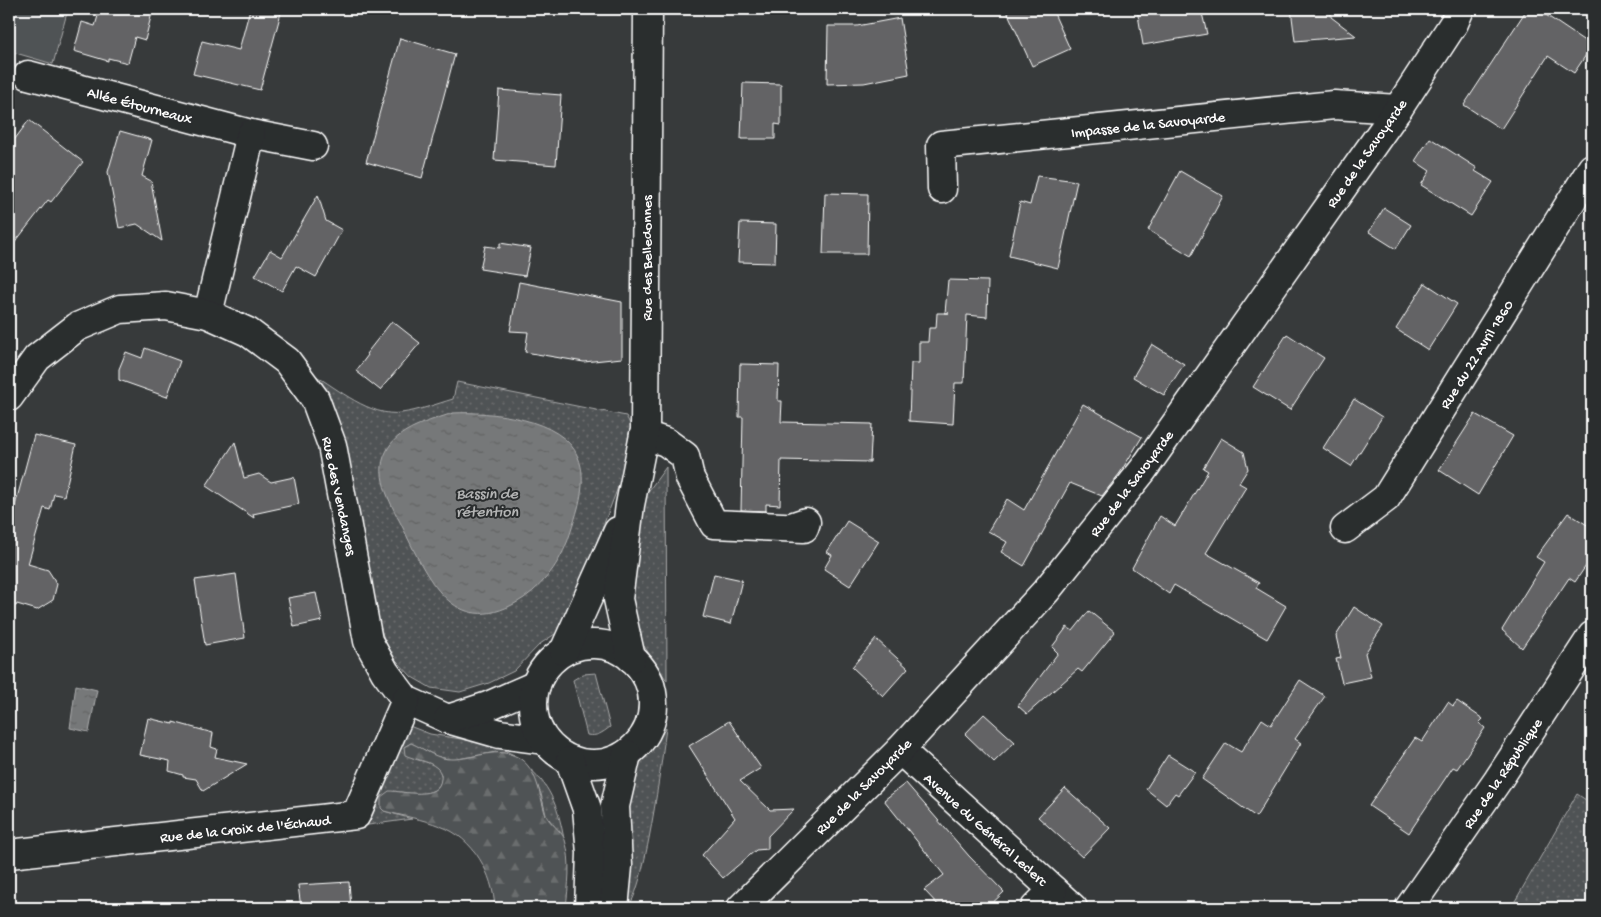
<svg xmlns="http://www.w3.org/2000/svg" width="1601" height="917" viewBox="0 0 1601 917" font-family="'Gochi Hand',sans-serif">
  <defs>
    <pattern id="grass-dots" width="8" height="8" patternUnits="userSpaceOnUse" patternTransform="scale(1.25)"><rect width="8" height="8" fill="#505354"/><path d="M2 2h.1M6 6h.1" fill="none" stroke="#6a6d6e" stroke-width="1.8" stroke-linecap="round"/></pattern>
    <pattern id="forest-firs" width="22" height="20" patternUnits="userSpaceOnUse" patternTransform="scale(1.25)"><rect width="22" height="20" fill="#505354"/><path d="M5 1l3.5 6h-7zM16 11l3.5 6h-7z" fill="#6a6d6e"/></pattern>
    <pattern id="water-ripples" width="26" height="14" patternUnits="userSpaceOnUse" patternTransform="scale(1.25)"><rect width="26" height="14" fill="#767879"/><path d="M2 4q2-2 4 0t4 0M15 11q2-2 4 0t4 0" fill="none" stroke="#616262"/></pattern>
  </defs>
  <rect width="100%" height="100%" fill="#373a3b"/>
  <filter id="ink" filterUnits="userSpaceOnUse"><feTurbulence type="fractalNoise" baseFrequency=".02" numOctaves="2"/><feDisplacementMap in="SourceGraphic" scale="10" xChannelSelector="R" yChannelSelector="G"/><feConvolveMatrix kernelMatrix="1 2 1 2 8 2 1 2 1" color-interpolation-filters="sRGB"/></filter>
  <g filter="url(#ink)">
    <!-- grass -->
    <g fill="url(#grass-dots)" stroke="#a8a9aa">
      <path d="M313,374C338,389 370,417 401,413C418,411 436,404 453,399L457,382L626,416L632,428L622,477L572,606L558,632L540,644L514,671L489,683L460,692L431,688L412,677L396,660L385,641L378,622L338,421L331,402Z"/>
      <path d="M666,467L667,681L636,634L630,608L638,526L647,493Z"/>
      <path d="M596,673L610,727C602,733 597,737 587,735L573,680L583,674Z"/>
      <path d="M404,724L430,734L492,744L514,755L496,752L452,760L436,756L411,743L404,747C406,750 408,755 411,757C419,762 433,761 439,770C441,773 442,778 441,781C436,799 407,793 394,791L384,811L412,819L361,826Z"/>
      <path d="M666,728C662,759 645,892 627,908L625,818L639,763Z"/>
      <path d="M530,769C552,787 559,812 564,839L546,815L541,794Z"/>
      <path d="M1577,794L1592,804V908H1511Z"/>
    </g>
    <!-- forest -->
    <path fill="url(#forest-firs)" stroke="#a8a9aa" d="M411,743C425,749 437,760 453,759C473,759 494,748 513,755C537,764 539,793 545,813C548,823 561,829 565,840C572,862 568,886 566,908H495C493,874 474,838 440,826C423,819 402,816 384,811L381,808V797L389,791C403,791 439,801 441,779C442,775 440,771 437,768C428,760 415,760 405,755L404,747Z"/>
    <!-- park -->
    <path fill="#505354" stroke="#a8a9aa" d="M9,9H68L53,64L9,51Z"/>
    <!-- water -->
    <g fill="url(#water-ripples)" stroke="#adaeaf">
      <path d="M453,413C489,411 563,418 578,457C588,481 578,509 571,531C563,558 547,582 524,598C457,642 429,583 404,530C393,507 373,477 386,452C397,428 430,421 453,413Z"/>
      <path d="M76,685L97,690L89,732L70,728Z"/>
    </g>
    <!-- building -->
    <g fill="#636465" stroke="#fff">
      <path d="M100,9H153L145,40L135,37L128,63L108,58V61L74,51L82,22L95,26Z"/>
      <path d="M250,9H282L260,90L193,74L202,41L239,50Z"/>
      <path d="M1006,9H1052L1070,49L1032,66Z"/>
      <path d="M1137,9H1201L1207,34L1143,45Z"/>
      <path d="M1291,9H1331V17L1356,36L1295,41Z"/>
      <path d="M1527,9H1537L1592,46L1574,73L1548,56L1501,129L1464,105Z"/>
      <path d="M900,18L909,74L864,83L827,84L828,26H857Z"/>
      <path d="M400,38L455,54L422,178L366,162Z"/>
      <path d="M743,83L781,84V125L775,124V139H741Z"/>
      <path d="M499,90L561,95L556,165L494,160Z"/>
      <path d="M29,120L83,162L51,202L48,200L9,250V147Z"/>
      <path d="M120,131L152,140L142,176L151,181L162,241L137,224L119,228L108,172Z"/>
      <path d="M1430,138L1477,168L1475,171L1493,182L1471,216L1421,185L1430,171L1415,161Z"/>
      <path d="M1180,171L1223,196L1191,256L1148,230Z"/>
      <path d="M1037,176L1077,181L1058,268L1009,256L1020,202L1030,205Z"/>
      <path d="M825,193L868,194L867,254H823Z"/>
      <path d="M318,195L326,221L342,230L316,277L296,266L282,291L255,276L270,250L282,257Z"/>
      <path d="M1384,208L1411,225L1396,249L1369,232Z"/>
      <path d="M740,223L776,224L775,263L738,262Z"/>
      <path d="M500,243L531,248L525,276L480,269L485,246L500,248Z"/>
      <path d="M948,280L988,281L987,317L967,315L964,383H955L953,424L909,421L911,363H919V342H928L929,328H936L937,313H949H945Z"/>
      <path d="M519,282L622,302V358L584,362L525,352L528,332L510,331Z"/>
      <path d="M1425,283L1457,304L1428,350L1396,329Z"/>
      <path d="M392,321L420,343L380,390L356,371L368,355L366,354Z"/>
      <path d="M1287,334L1324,358L1290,410L1253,387Z"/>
      <path d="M1152,344L1184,364L1164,395L1133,377Z"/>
      <path d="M145,348L180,361L167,397L119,380V369L126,352L142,358Z"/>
      <path d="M740,364L779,365L778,401H782L781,422L872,424L870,462L781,460L780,505L766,504V511L741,510L743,417H739Z"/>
      <path d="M1354,399L1382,417L1351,466L1323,448Z"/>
      <path d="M1083,404L1142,437L1120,473L1102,496L1070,483L1024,566L1001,552L1007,542L988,531L1007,499L1024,510Z"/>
      <path d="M1475,414L1513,436L1478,495L1439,470Z"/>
      <path d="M34,435L76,445L64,496L54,494L50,510L44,508L28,564L48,570L57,584L53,600L37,610L17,604L16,606L9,605V528Z"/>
      <path d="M1221,438L1244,452L1248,469L1239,483L1246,487L1206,553L1259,583L1256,588L1286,606L1267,639L1174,585L1169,594L1132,568L1160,516L1175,526L1208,471L1203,468Z"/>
      <path d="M235,442L244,478L259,474L271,482L294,477L299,504L253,514L254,518L206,486Z"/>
      <path d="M1568,513L1592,528V557L1575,582L1569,578L1522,648L1502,630L1544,562L1536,557Z"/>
      <path d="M847,521L879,541L850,586L824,569L832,555L827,552Z"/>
      <path d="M236,574L245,638L205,645L195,580Z"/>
      <path d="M714,574L742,580L731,624L703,617Z"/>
      <path d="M316,593L322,621L294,627L288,598Z"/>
      <path d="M1354,607L1383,626L1365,653L1371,677L1342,683L1336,659L1341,658L1336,636Z"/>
      <path d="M1089,611L1115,632L1082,672L1078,669L1027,714L1018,706L1058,653L1052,647L1067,627L1073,631Z"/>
      <path d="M876,639L908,668L883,696L852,667Z"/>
      <path d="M1300,680L1325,696L1295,739L1301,743L1256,817L1202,779L1226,743L1241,752L1262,719L1271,725Z"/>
      <path d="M1457,701L1483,719L1479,723L1485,728L1457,769L1453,767L1409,833L1369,806L1415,738L1422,742L1448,702L1453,706Z"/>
      <path d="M984,714L1015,742L994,762L965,734Z"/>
      <path d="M148,718L173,724V722L213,733L211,747L217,749L215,757L247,764L203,791L196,779L183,777V775L169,771L170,761L140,755Z"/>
      <path d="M729,721L761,768L740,781L770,810L794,809L768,836V849L756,850L723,878L702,855L735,818L689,746Z"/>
      <path d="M1168,755L1195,772L1178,795L1175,793L1166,805L1146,789Z"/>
      <path d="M906,783L969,856L1004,892L987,908H941L924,890L944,875L884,800Z"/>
      <path d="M1065,788L1110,828L1082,857L1038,817Z"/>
      <path d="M349,882L351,908H301L298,885Z"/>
    </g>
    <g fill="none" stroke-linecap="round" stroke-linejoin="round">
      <defs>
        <g id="minor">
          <path d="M28,75L251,134L313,146"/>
          <path d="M942,189L941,145L1334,105L1398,109"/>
          <path d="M208,314L251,134"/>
          <path d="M9,397L37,358L77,327L120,309L166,306L208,314L248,332L287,361L315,399L332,445L368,641L385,672L406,700L448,719L500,734L544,740"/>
          <path d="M644,435L666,442L685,456L690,478L714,524L804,528L806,522L791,527"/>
          <path d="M1345,529L1386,498L1592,168"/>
          <path d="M448,719L488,706L536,685"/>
          <path d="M900,750L1073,908"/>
          <path d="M9,854L356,815L406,700"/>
          <path d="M741,908L900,750L1046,591L1143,470L1398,109L1454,23L1460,9"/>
          <path d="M1035,908L1053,890"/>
          <path d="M1409,908L1498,780L1592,636"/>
        </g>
        <g id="secondary">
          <circle cx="593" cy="704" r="60"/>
          <path d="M564,651L618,531"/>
          <path d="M631,658L618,599L630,505L645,430L648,9"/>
          <path d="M570,761L587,809L591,853L589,908"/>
          <path d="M614,908L618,866L615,806L627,754"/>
        </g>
      </defs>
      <!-- minor casing -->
      <use href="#minor" stroke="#fff" stroke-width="31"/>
      <!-- secondary casing -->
      <use href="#secondary" stroke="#fff" stroke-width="31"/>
      <!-- minor -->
      <use href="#minor" stroke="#2a2d2e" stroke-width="28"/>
      <!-- secondary -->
      <use href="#secondary" stroke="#2a2d2e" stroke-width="28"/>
    </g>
  </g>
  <g text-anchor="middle" stroke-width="4" stroke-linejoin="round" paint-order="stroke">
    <!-- street labels -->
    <g font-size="15" fill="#fff" stroke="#2a2d2e">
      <text transform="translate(140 105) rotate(15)" y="5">Allée Étourneaux</text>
      <text transform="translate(1148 124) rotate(-6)" y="5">Impasse de la Savoyarde</text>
      <text transform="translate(1366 153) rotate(-55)" y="5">Rue de la Savoyarde</text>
      <text transform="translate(646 258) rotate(-90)" y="5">Rue des Belledonnes</text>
      <text transform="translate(1476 354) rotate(-58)" y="5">Rue du 22 Avril 1860</text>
      <text transform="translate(1131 483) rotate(-53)" y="5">Rue de la Savoyarde</text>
      <text transform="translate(340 496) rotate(78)" y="5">Rue des Vendanges</text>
      <text transform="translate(1502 773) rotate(-56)" y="5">Rue de la République</text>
      <text transform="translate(863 786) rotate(-45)" y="5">Rue de la Savoyarde</text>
      <text transform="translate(245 828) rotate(-6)" y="5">Rue de la Croix de l'Échaud</text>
      <text transform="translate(986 829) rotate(42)" y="5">Avenue du Général Leclerc</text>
    </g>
    <!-- water labels -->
    <g font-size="16" font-style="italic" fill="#b4b5b5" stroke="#2a2d2e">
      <text x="487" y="498">Bassin de<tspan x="487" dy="18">rétention</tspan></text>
    </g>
  </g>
  <!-- margin -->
  <rect width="1601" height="917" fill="none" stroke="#2a2d2e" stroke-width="30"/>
  <rect x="15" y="15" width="1571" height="887" fill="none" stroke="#fff" stroke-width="2" filter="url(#ink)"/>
</svg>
